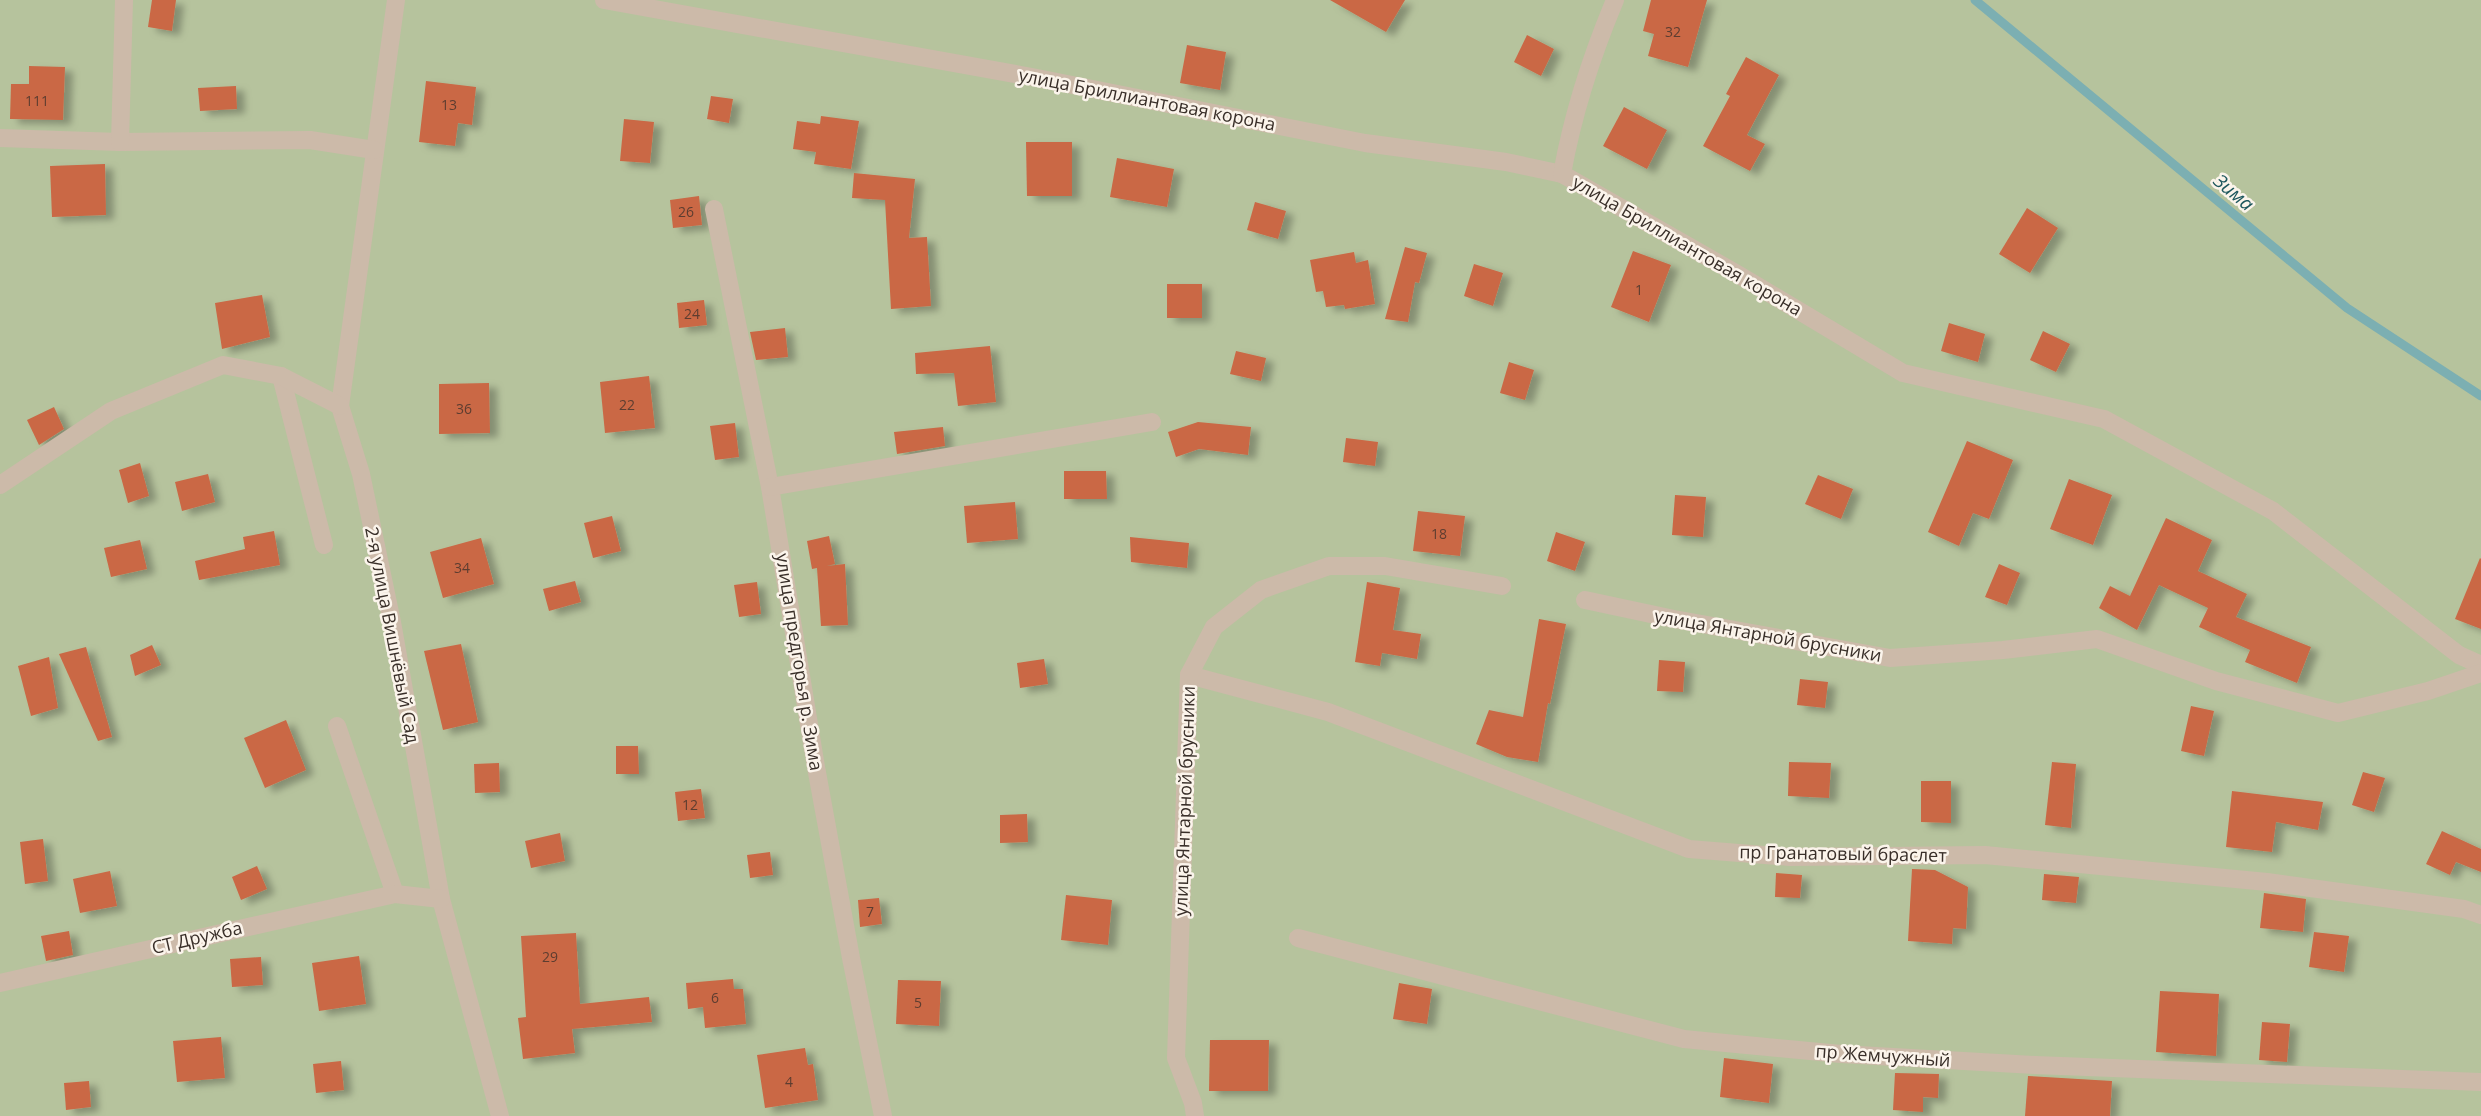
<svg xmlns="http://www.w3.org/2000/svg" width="2481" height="1116" viewBox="0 0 2481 1116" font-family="'Open Sans',sans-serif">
  <defs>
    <filter id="shadow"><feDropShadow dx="8" dy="4.5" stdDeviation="3.5" flood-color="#0004"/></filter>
  </defs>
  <rect width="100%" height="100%" fill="#f4eade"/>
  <!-- green -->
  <rect fill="#b6c39d" x="0" y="0" width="2481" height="1116"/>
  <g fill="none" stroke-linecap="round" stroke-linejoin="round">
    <!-- stream -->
    <path stroke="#7cafb2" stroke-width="9" d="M1975,0L2347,308L2481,396"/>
  </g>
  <!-- building -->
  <g fill="#ca6845" filter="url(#shadow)">
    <path d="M152,0H176L172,31L148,27Z"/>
    <path d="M1330,0H1405L1386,32Z"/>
    <path d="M1651,0H1707L1688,67L1648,56L1654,34L1643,31Z"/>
    <path d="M1527,35L1554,49L1541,76L1514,62Z"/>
    <path d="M1187,45L1226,52L1220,90L1180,83Z"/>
    <path d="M1746,57L1779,75L1747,135L1765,144L1750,171L1703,146L1730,96L1726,94Z"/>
    <path d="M29,66L65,67L63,120L10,119L11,84H29Z"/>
    <path d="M426,81L476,87L472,125L458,123L455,146L419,142Z"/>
    <path d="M236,86L237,109L200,111L198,88Z"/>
    <path d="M711,96L733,99L729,123L707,119Z"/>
    <path d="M1624,107L1667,130L1647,169L1603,146Z"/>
    <path d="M821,116L859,121L851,169L814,164L816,152L793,149L797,121L820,124Z"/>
    <path d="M624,119L654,122L650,163L620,161Z"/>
    <path d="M1026,142H1072V196H1027Z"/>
    <path d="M1117,158L1174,169L1167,207L1110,197Z"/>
    <path d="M105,164L106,215L52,217L50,166Z"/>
    <path d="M854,173L915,179L909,238L927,237L931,306L891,309L885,200L852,198Z"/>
    <path d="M699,196L702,225L673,228L670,200Z"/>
    <path d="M1255,202L1286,211L1278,239L1247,230Z"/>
    <path d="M2027,208L2058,228L2030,273L1999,254Z"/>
    <path d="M1405,247L1427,253L1419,283L1415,282L1408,322L1385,319Z"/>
    <path d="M1633,251L1671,265L1649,322L1611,307Z"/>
    <path d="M1354,252L1356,263L1368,260L1375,304L1345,309L1344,305L1326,307L1323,291L1316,292L1310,260Z"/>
    <path d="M1474,264L1503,273L1493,306L1464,296Z"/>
    <rect x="1167" y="284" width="35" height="34"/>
    <path d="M262,295L270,337L222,349L215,303Z"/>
    <path d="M704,300L707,325L679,328L677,303Z"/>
    <path d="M1949,323L1985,334L1978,362L1941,351Z"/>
    <path d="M785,328L788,357L756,360L750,332Z"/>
    <path d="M2043,331L2070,344L2056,372L2030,360Z"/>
    <path d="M990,346L996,402L958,406L954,373L916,374L915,353Z"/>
    <path d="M1236,351L1266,358L1261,381L1230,374Z"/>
    <path d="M1509,362L1534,370L1525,400L1500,393Z"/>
    <path d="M649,376L655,428L605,433L600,382Z"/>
    <path d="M489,383L490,433L439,434V384Z"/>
    <path d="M54,407L64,429L39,445L27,420Z"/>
    <path d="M1198,422L1251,427L1248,455L1199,449L1176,457L1168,432Z"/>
    <path d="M735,423L739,457L715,460L710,426Z"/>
    <path d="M943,427L945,446L897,454L894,432Z"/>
    <path d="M1346,438L1378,442L1375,466L1343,462Z"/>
    <path d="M1967,441L2013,460L1989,519L1973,513L1959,546L1928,532Z"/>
    <path d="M140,463L149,496L128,503L119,470Z"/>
    <path d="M1064,471H1106L1107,499H1064Z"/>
    <path d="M208,474L215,502L182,511L175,482Z"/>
    <path d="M1818,475L1853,489L1841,519L1805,504Z"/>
    <path d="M2069,479L2112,495L2093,545L2050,529Z"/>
    <path d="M1675,495L1706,497L1703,537L1672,535Z"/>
    <path d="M1015,502L1018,539L967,543L964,506Z"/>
    <path d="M1418,511L1465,516L1460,556L1413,551Z"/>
    <path d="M612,516L621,551L593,558L584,523Z"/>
    <path d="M2166,518L2212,540L2198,571L2247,594L2236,617L2311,647L2297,683L2245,662L2250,650L2199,627L2208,608L2159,585L2137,630L2099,608L2110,586L2130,596Z"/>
    <path d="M274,531L280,565L199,580L195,561L245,549L243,537Z"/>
    <path d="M1556,532L1585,542L1575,571L1547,561Z"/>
    <path d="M829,536L835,564L827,566L845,564L848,625L821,626L817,568L812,569L807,541Z"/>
    <path d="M1130,537L1189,543L1187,568L1131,562Z"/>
    <path d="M481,538L494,584L443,598L430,552Z"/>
    <path d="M140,540L147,569L111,577L104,548Z"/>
    <path d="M2480,558L2481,559V629L2455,619Z"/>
    <path d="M1999,564L2020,573L2007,605L1985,597Z"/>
    <path d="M575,581L581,602L549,611L543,589Z"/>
    <path d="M757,582L761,614L739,617L734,585Z"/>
    <path d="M1367,582L1400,588L1393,630L1421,634L1417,659L1382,653L1380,666L1355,662Z"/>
    <path d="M1539,619L1566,624L1550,704L1548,703L1538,762L1507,757L1476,744L1489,710L1523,717Z"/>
    <path d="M461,644L478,722L443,730L424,651Z"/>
    <path d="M152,645L161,665L135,676L130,655Z"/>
    <path d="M86,647L112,737L98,741L59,654Z"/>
    <path d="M49,657L58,708L31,716L18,666Z"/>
    <path d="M1044,659L1048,684L1020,688L1017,663Z"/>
    <path d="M1659,660L1685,662L1683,692L1657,691Z"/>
    <path d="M1800,679L1828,682L1825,708L1797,705Z"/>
    <path d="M2191,706L2214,711L2204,756L2181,751Z"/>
    <path d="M286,720L306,770L265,788L244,738Z"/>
    <path d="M616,746H638L639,774H616Z"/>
    <path d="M1789,762L1831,763L1829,798L1788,796Z"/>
    <path d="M2052,762L2076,764L2071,828L2045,825Z"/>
    <path d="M499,763L500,792L475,793L474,764Z"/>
    <path d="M2363,772L2385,778L2374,812L2352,805Z"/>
    <path d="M1921,781H1951V823L1921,822Z"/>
    <path d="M701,789L705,818L678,821L675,792Z"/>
    <path d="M2232,791L2323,802L2318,830L2276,822L2272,852L2226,847Z"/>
    <path d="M1027,814L1028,842L1000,843V815Z"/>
    <path d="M2442,831L2481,849V872L2456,862L2450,875L2426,864Z"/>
    <path d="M560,833L565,861L531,868L525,841Z"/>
    <path d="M43,839L48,881L25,884L20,842Z"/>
    <path d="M770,852L773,875L750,878L747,855Z"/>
    <path d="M257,866L267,889L241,900L232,877Z"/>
    <path d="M1912,869L1935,870L1968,887L1966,929L1953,928L1952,944L1908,941Z"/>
    <path d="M110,871L117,906L80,913L73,879Z"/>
    <path d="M1776,873L1802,875L1800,898L1775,897Z"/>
    <path d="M2044,874L2079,877L2076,903L2042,900Z"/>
    <path d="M2264,893L2306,899L2303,932L2260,928Z"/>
    <path d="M1066,895L1112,900L1108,945L1061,940Z"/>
    <path d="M879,898L882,924L860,927L858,900Z"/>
    <path d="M69,931L73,955L46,961L41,936Z"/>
    <path d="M2314,932L2349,936L2344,972L2309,967Z"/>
    <path d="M576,933L580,1004L649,997L652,1022L572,1029L575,1053L523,1059L518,1018L526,1017L521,936Z"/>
    <path d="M359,956L366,1004L319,1011L312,963Z"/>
    <path d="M261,957L263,985L232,987L230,959Z"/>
    <path d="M733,979L734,989H743L746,1024L705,1028L703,1007L688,1009L686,983Z"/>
    <path d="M898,980L941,981L939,1026L896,1024Z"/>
    <path d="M1399,983L1432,989L1427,1024L1393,1019Z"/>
    <path d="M2160,991L2219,994L2216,1056L2156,1052Z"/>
    <path d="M2262,1022L2290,1024L2287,1062L2259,1060Z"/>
    <path d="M221,1037L225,1078L177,1082L173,1041Z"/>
    <path d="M1210,1040H1269L1268,1091H1209Z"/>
    <path d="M805,1048L808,1065L813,1064L818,1100L765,1108L757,1055Z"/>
    <path d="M1724,1058L1773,1064L1769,1103L1720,1097Z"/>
    <path d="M341,1061L344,1090L316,1093L313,1064Z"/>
    <path d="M1895,1073L1939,1074L1938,1098L1923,1097V1112L1893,1110Z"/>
    <path d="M2028,1076L2112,1081L2110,1116H2025Z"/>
    <path d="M89,1081L91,1107L66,1110L64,1083Z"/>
  </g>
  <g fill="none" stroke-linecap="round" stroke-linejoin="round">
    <!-- minor -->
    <g stroke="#ccbaa9" stroke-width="18">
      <path d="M396,0L340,406L361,474L392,622L441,899L500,1116"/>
      <path d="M604,0L1032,77L1365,143L1506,162L1562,174L1739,275L1903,373L2104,419L2273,511L2459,655L2481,665"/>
      <path d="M0,138L120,142L310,140L374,150"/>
      <path d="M120,142L124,0"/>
      <path d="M1562,174C1573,113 1591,57 1615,0"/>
      <path d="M714,209L770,487L816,767L851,958L883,1116"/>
      <path d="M281,376L324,545"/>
      <path d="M0,485L111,411L223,365L281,376L340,406"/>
      <path d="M770,487L1152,422"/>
      <path d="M1585,600L1674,619L1890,658L2003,650L2097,639L2216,681L2338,713L2428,691L2481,673"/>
      <path d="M1189,675L1328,712L1689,849L1790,857L1985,855L2267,882L2464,909L2481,915"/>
      <path d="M337,726L395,894"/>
      <path d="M1298,938L1684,1039L1841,1054L2035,1065L2481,1082"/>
      <path d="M0,983L395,894L441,899"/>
      <path d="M1195,1116L1193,1103L1176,1058L1189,675L1214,627L1261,590L1329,566H1385L1502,586"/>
    </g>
  </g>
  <g text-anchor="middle" stroke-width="5" stroke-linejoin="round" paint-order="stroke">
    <!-- number labels -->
    <g font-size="14" fill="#5d3d30">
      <text x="1673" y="37">32</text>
      <text x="37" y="106">111</text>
      <text x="449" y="110">13</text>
      <text x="686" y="217">26</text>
      <text x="1639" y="295">1</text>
      <text x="692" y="319">24</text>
      <text x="627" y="410">22</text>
      <text x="464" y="414">36</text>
      <text x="1439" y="539">18</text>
      <text x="462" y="573">34</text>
      <text x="690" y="810">12</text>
      <text x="870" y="917">7</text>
      <text x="550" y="962">29</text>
      <text x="715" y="1003">6</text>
      <text x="918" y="1008">5</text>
      <text x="789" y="1087">4</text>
    </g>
    <!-- street labels -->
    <g font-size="18" fill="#392f29" stroke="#fbf4eb">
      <text transform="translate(1147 100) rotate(11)" y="6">улица Бриллиантовая корона</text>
      <text transform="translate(1687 246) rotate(30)" y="6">улица Бриллиантовая корона</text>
      <text transform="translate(392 635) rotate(79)" y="6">2-я улица Вишнёвый Сад</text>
      <text transform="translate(1768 636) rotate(10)" y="6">улица Янтарной брусники</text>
      <text transform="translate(799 662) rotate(81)" y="6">улица предгорья р. Зима</text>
      <text transform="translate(1185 801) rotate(-88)" y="6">улица Янтарной брусники</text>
      <text transform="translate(1843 854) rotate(1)" y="6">пр Гранатовый браслет</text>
      <text transform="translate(197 938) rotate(-13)" y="6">СТ Дружба</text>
      <text transform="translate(1883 1056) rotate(4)" y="6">пр Жемчужный</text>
    </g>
    <!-- water labels -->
    <g font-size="19" font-style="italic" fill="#1d575d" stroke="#fbf4eb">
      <text transform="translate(2234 192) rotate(40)" y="7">Зима</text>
    </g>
  </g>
</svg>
